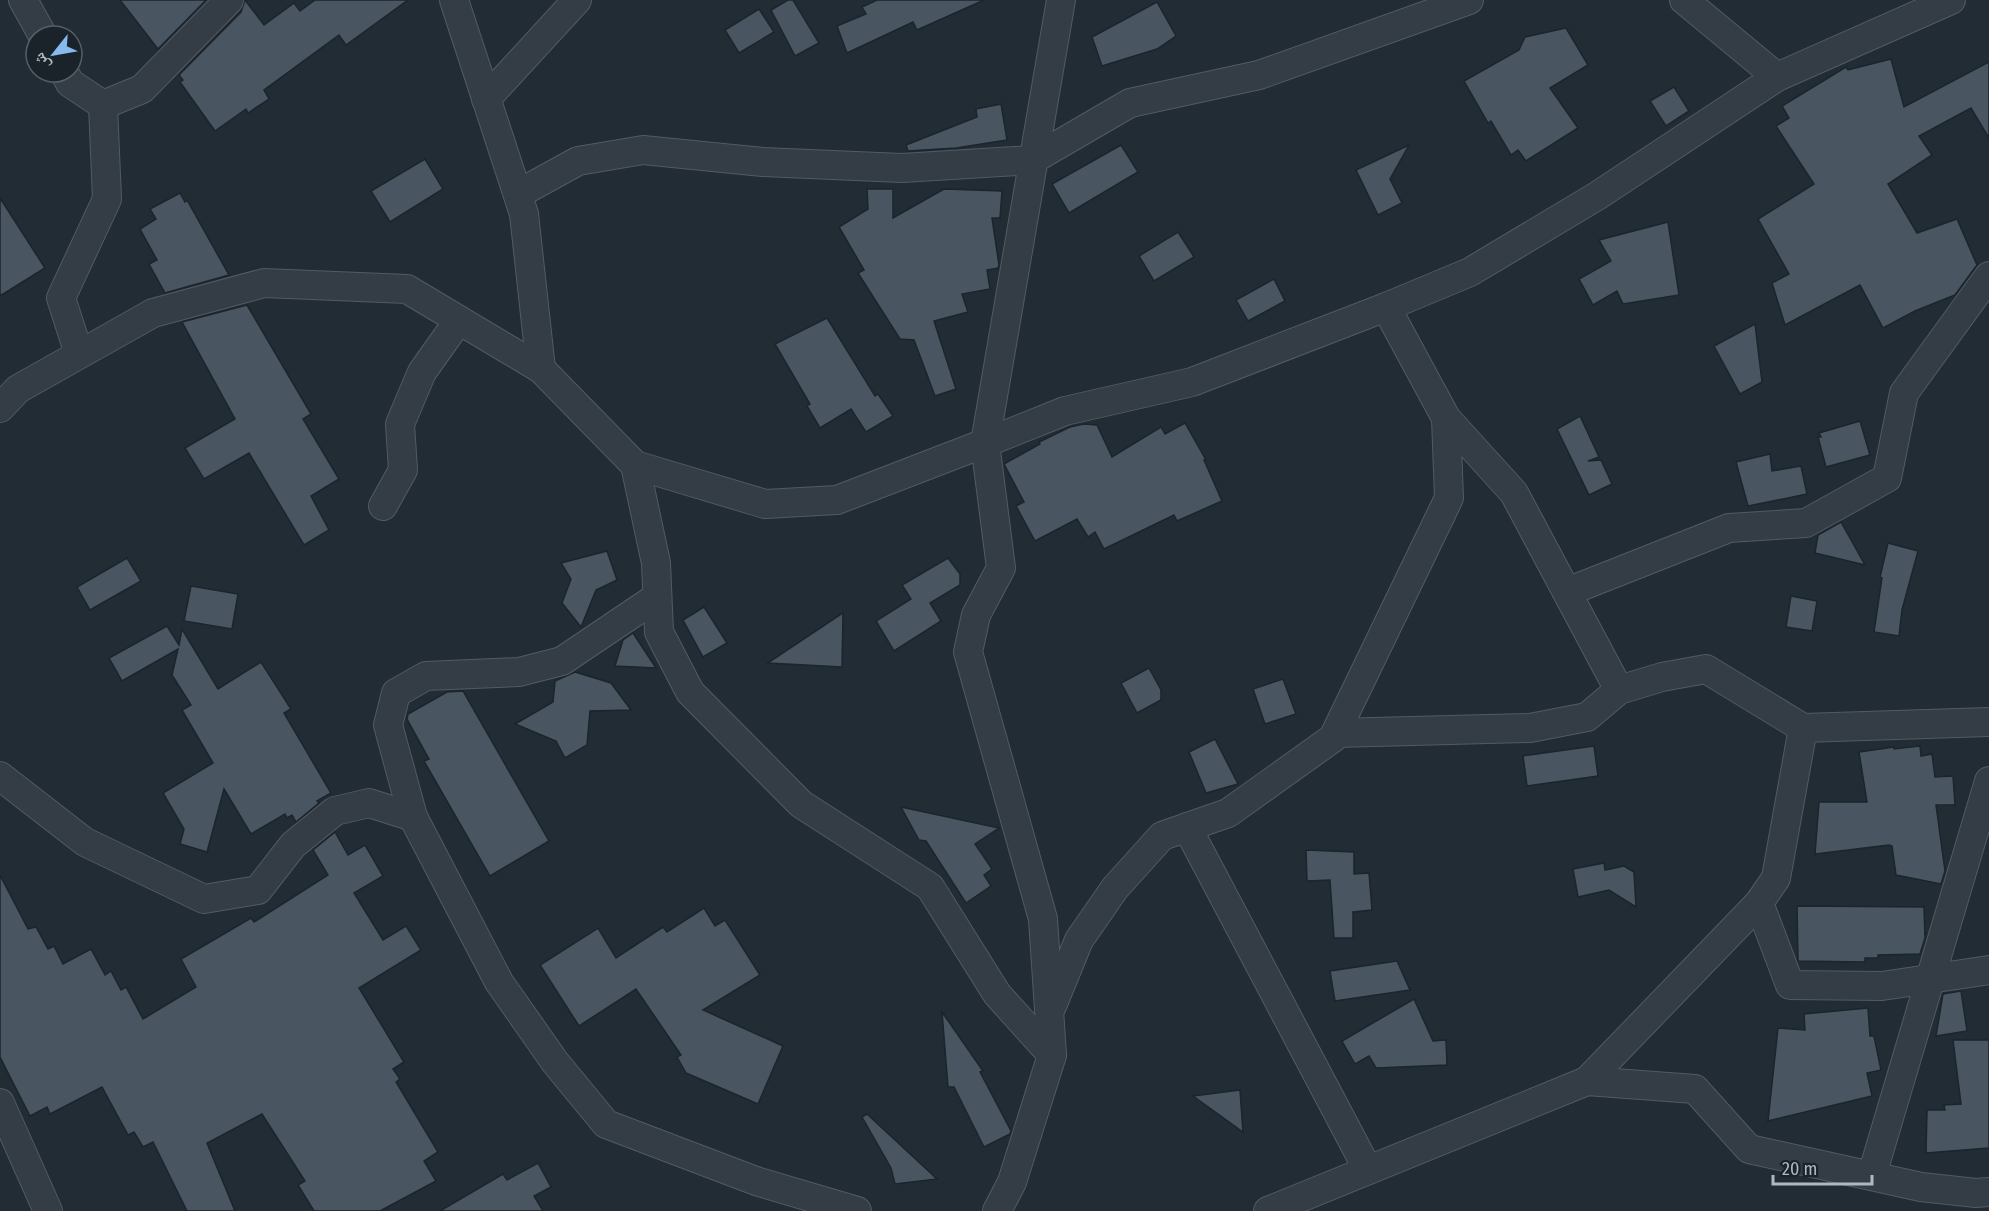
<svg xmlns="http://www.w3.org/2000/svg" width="1989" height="1211" viewBox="0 0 1989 1211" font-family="'Fira Sans Condensed','Noto Naskh Arabic',sans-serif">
  <rect width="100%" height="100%" fill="#212c35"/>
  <!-- building -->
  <g fill="#495661" stroke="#1c242c" stroke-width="1.5">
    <path d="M120,0H206L158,49Z"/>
    <path d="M245,0L264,25L294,3L300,11L315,0H408L346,45L339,35L264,90L269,99L248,113L246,109L215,131L180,82L183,80L179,75L241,12Z"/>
    <path d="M788,0H793L819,43L795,56L771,10Z"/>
    <path d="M877,0H984L917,30L913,22L847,53L837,26L866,14L862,7Z"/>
    <path d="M1157,2L1176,36L1157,49L1102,66L1092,37Z"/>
    <path d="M759,9L774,32L739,53L725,30Z"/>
    <path d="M1566,28L1588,65L1550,88L1578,128L1526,161L1518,150L1511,155L1491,121L1488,123L1464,81L1519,50L1525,37Z"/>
    <path d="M1891,59L1904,107L1989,62V138L1971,108L1919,136L1932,155L1888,184L1917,233L1957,219L1977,265L1955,295L1915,311L1883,328L1860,285L1785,325L1772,283L1789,274L1758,219L1814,184L1776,126L1789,118L1782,106L1846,67L1848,70Z"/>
    <path d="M1674,87L1689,111L1666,126L1650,101Z"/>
    <path d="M1001,104L1007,140L956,148L908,151L906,145L977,117L976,109Z"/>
    <path d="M1121,145L1138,172L1069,213L1052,184Z"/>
    <path d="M1409,145L1390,179L1402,203L1378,215L1356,170Z"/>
    <path d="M425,159L443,189L390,222L371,191Z"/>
    <path d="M867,189H893V218L944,189L1002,191L1000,218H992L999,265L998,268L987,270L990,289L962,294L968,312L934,321L956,389L935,396L914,340L900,339L858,273L864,270L839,227L868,209Z"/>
    <path d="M180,193L185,202L187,200L229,275L165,293L149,264L157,260L140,229L156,219L150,209Z"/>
    <path d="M0,198L45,268L0,296Z"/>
    <path d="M1668,222L1679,295L1623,304L1617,291L1593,305L1579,279L1611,261L1599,240Z"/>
    <path d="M1178,232L1194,257L1154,281L1139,256Z"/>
    <path d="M1274,279L1285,301L1248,321L1236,300Z"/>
    <path d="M247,305L311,414L303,419L339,479L311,496L329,530L304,545L249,453L204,479L185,448L235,419L182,322Z"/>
    <path d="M827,318L875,396L878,394L893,416L866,432L851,409L820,428L807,406L810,404L775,344Z"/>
    <path d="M1755,324L1762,382L1740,394L1714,346Z"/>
    <path d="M1580,416L1599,457L1588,461L1601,460L1612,484L1589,495L1557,429Z"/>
    <path d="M1860,421L1870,455L1826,467L1818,437H1821L1819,433Z"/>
    <path d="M1185,423L1206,460H1204L1222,501L1177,521L1174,515L1104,549L1095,532L1088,537L1077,519L1035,541L1016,506L1024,502L1004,464L1040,444L1039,442L1070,427L1084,424L1097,425L1112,457L1161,427L1165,434Z"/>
    <path d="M1770,454L1772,471L1801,466L1807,494L1748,506L1736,462Z"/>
    <path d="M1841,522L1865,565L1815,553L1818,535Z"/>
    <path d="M1888,543L1918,551L1902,610L1899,636L1874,632L1882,578L1880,577Z"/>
    <path d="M607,551L617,580L596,590L581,627L562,603L571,579L561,563Z"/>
    <path d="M127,558L141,581L90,610L77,587Z"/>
    <path d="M948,558L960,574V585L930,603L941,621L894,651L876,621L911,599L902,585Z"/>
    <path d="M191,586L238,594L232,629L184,621Z"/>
    <path d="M1791,596L1817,601L1812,631L1786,627Z"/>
    <path d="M704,607L727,643L703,657L683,620Z"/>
    <path d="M843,613L842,667L768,663Z"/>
    <path d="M167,626L179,645L182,629L218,689L261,662L291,709L284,713L331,793L317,801L319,803L296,822L292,815L287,818L285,814L251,834L224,789L207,852L180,844L184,829L163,793L213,763L182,710L191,705L172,675L178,649L122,681L109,658Z"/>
    <path d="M633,633L656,668L615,666L623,640Z"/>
    <path d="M1149,668L1161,690V700L1137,713L1121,683Z"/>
    <path d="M575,672L611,683L631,710L590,711L587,745L565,758L556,741L515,724L553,702L555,681Z"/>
    <path d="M1283,679L1296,714L1265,724L1253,689Z"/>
    <path d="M463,691L549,841L490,876L424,761L429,759L407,719L408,714L447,692Z"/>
    <path d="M1215,739L1238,784L1206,793L1189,752Z"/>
    <path d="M1594,746L1598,776L1527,786L1523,756Z"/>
    <path d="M1920,746L1921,756L1932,754L1935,777L1953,776L1955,805H1936L1945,871L1941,884L1896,875L1892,846L1889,845L1815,854L1819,802H1867L1859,752L1894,747V749Z"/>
    <path d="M901,807L999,828L975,844L992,869L984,875L991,886L966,903L926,841L919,840Z"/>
    <path d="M335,832L348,855L365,845L383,876L354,893L383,940L406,926L421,950L359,988L404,1062L393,1069L400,1079L396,1082L438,1152L424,1161L436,1181L380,1211H314L298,1185L305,1181L262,1114L207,1143L235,1211H187L153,1142L143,1147L134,1132L128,1135L102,1087L50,1114L47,1107L30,1116L0,1057V875L28,929L36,927L48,949L54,946L63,964L91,949L105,975L111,971L121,990L126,987L143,1019L196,987L181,959L251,918L254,922L328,875L313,850Z"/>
    <path d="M1306,850L1354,852V874L1369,873L1372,910L1353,912V938H1334L1330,880L1307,881Z"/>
    <path d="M1604,863L1605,870L1624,866L1634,872L1636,907L1609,890L1578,897L1573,869Z"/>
    <path d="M1797,906L1924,907L1925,938L1920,954L1878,955V958H1865V962L1798,961Z"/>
    <path d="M704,908L715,926L725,920L760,975L703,1010L783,1046L758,1104L686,1073L677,1057L681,1055L636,989L579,1026L540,965L598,928L616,958L663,927L667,932Z"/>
    <path d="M1397,961L1410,990L1335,1001L1330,971Z"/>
    <path d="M1961,991L1967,1031L1936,1036L1943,994Z"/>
    <path d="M1414,999L1433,1041L1446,1040L1447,1065L1376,1068L1369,1056L1355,1064L1342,1041Z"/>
    <path d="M1868,1008L1870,1036H1874L1881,1070L1867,1073L1872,1096L1768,1121L1778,1028L1805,1030L1804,1014Z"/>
    <path d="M942,1012L983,1071L980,1072L1011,1131L1010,1134L984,1147L954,1087H948Z"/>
    <path d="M1953,1040H1989V1148L1926,1153L1927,1110H1945L1944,1105L1961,1104Z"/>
    <path d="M1240,1090L1243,1132L1193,1096Z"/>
    <path d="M867,1114L937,1179L895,1184L891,1168L862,1117Z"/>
    <path d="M538,1163L551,1187L534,1196L543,1211H440L503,1174L507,1180Z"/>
  </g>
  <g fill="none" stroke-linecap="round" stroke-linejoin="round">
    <defs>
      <g id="minor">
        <path d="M23,0L43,36"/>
        <path d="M454,0L524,214L541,369"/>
        <path d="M1684,0L1777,77L1951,0"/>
        <path d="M64,72L70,83L103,105L142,89L229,0"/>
        <path d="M486,99L577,0"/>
        <path d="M518,194L578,161L643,150L763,162L902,168L1032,160L1130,103L1259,75L1469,0"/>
        <path d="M79,354L61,298L107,199L103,105"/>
        <path d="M0,408L18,389L153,313L264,283L407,289L541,369L635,465L765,504L837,500L985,443L1001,568L976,615L968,652L1043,919L1052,1055L1012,1182L997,1211"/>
        <path d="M1446,418L1514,493L1619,690L1662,677L1706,669L1803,728"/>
        <path d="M985,443L1065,411L1192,382L1386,307L1470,272L1597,196L1777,77"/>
        <path d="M985,443L1061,0"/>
        <path d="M635,465L656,563L659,632L690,692L801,804L930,887L997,994L1052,1055"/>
        <path d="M383,506L403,470L400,424L422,372L459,320"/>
        <path d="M1567,592L1729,528L1806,523L1887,478L1904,393L1989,276"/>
        <path d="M1336,733L1530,728L1587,717L1619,690"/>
        <path d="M0,776L85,842L204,899L258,890L293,845L335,811L369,803L413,817L499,982L555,1062L606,1124L756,1181L857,1211"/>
        <path d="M413,817L388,725L396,693L426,676L519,672L562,661L657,597"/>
        <path d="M1187,827L1368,1170"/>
        <path d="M1759,903L1790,985L1882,986L1989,970"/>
        <path d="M1052,1006L1079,940L1115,888L1162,836L1228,813L1333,738L1449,498L1446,418L1386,307"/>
        <path d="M1587,1081L1759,903L1776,878L1803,728L1989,722"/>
        <path d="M0,1103L48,1211"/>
        <path d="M1872,1175L1989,781"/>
        <path d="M1268,1211L1587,1081L1695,1089L1749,1149L1921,1187L1976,1193L1989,1192"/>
      </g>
    </defs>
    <!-- minor casing -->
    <use href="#minor" stroke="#525b63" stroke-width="30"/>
    <!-- minor -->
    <use href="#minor" stroke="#343d46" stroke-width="28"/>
  </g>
  <!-- north arrow -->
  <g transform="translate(54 54) rotate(239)"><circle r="28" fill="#1a222a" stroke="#565e67" stroke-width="1.5"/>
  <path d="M0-4.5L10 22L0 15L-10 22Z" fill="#87baef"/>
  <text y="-9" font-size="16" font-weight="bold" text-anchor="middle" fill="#afb8c2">ش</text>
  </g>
  <!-- scale -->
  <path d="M1773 1175v9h99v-9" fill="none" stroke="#afb8c2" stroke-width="3"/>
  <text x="1782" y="1175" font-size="18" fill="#afb8c2" stroke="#1a222a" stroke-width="4.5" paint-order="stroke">20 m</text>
</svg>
